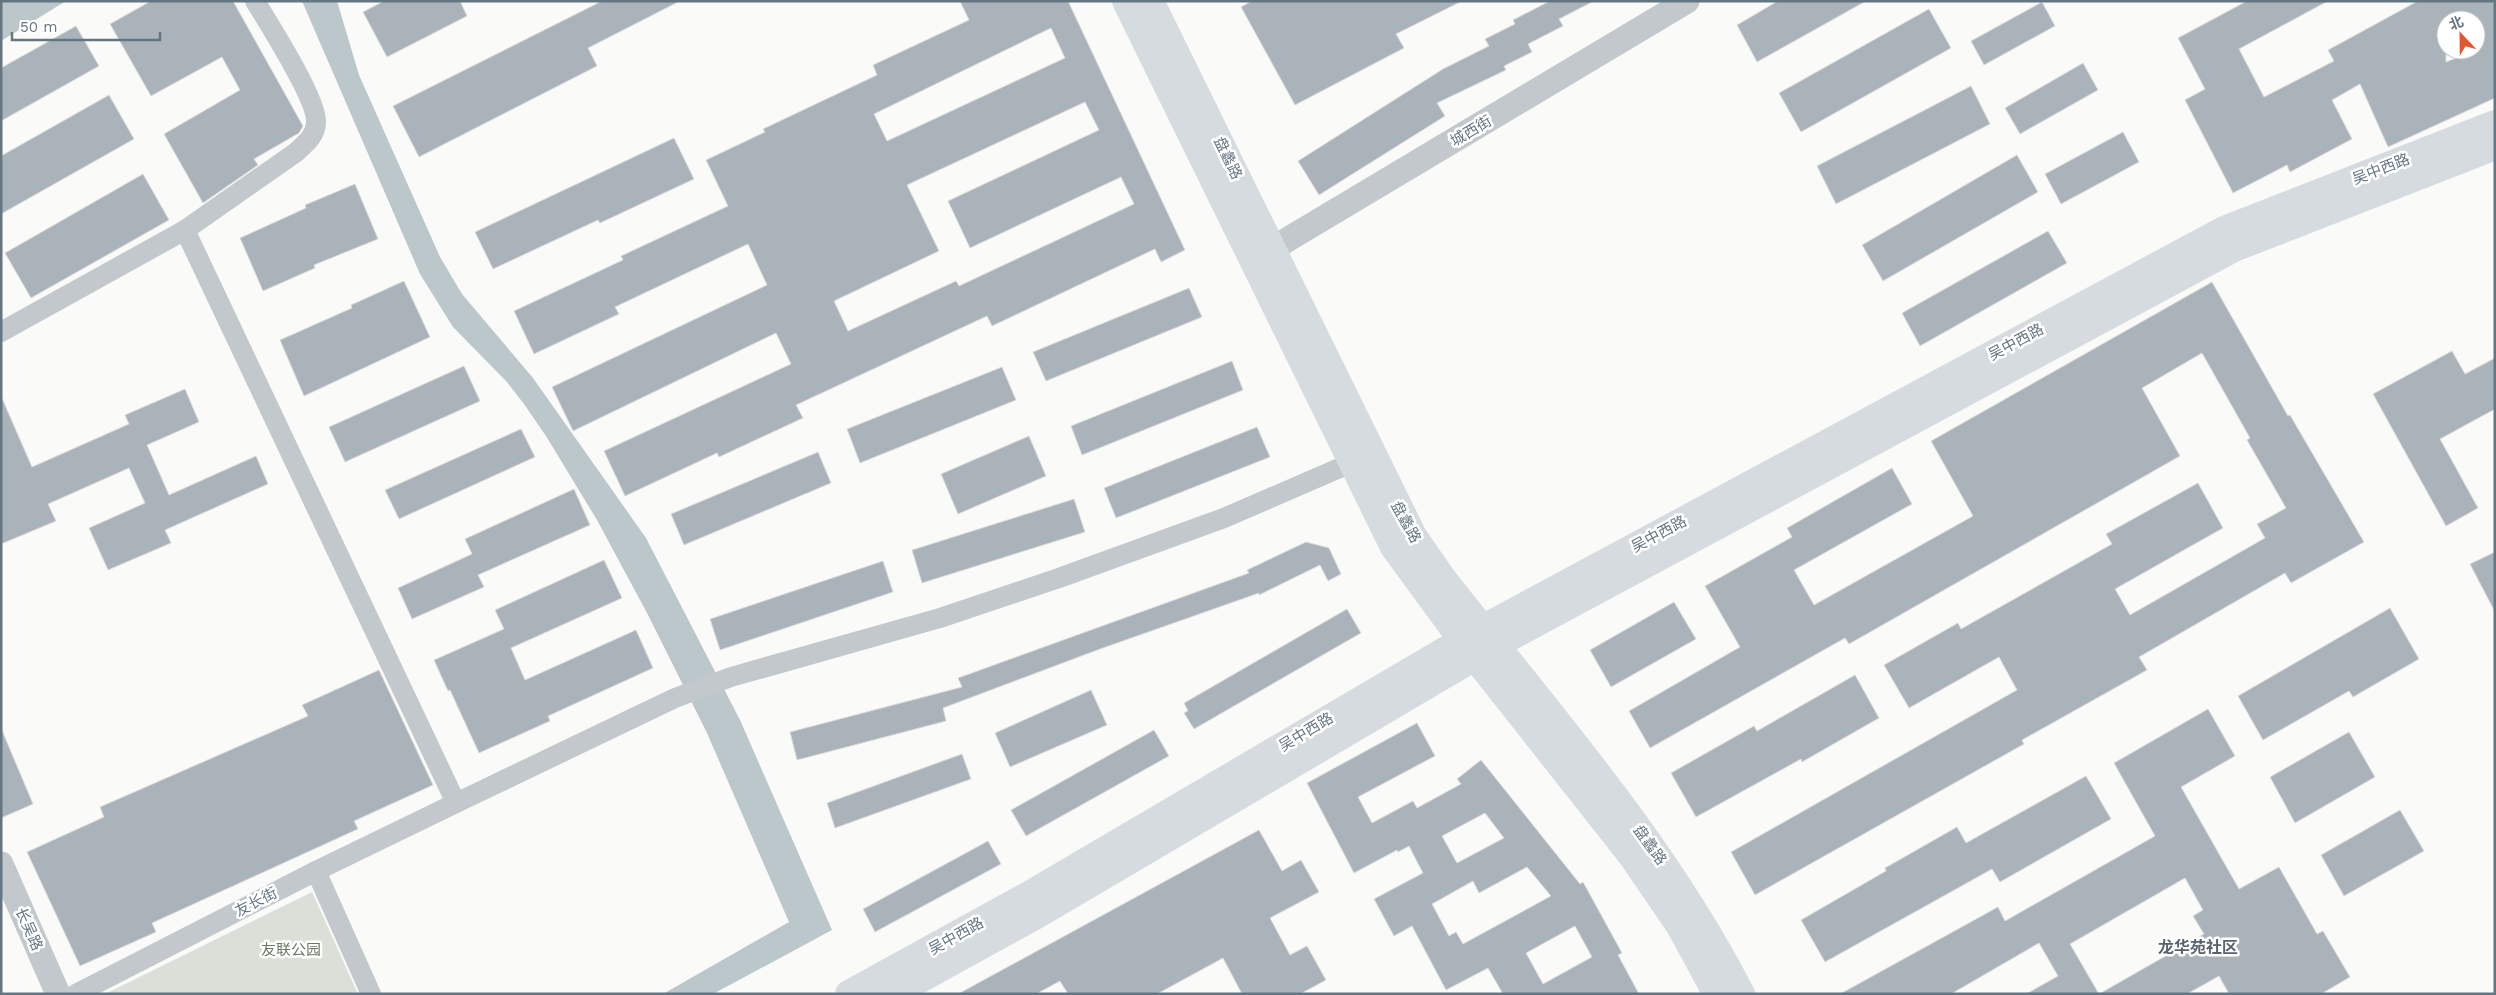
<svg xmlns="http://www.w3.org/2000/svg" width="2496" height="995" viewBox="0 0 2496 995" font-family="'Work Sans','Noto Sans SC',sans-serif">
  <rect width="100%" height="100%" fill="#fafaf8"/>
  <!-- green -->
  <path fill="#dadfd7" d="M312,892L358,994H105Z"/>
  <!-- water -->
  <g fill="#bbc7cb">
    <path d="M1,1H66L1,41Z"/>
    <path d="M302,1H337L359,75L440,257L462,294L533,378L646,538L740,720L832,930L713,994H663L789,922L707,733L647,613L597,520L546,436L524,404L506,381L453,327L420,274Z"/>
  </g>
  <!-- building -->
  <g fill="#aab3b9" stroke="#dcdcda" fill-rule="evenodd">
    <path d="M151,1H233L303,126L299,133L254,159L258,165L203,203L164,134L240,90L222,57L151,96L110,24Z"/>
    <path d="M384,1H460L467,16L387,57L363,12Z"/>
    <path d="M602,1H680L588,48L597,66L419,157L393,106Z"/>
    <path d="M960,1H1068L1185,250L1161,262L1155,249L992,326L987,316L796,405L803,418L719,457L717,453L625,496L604,451L791,364L776,333L573,431L552,387L767,285L748,244L615,307L619,314L534,354L514,311L623,260L621,256L728,206L706,160L765,132L763,129L877,75L873,65L969,20ZM1051,28L1065,58L887,141L874,114ZM1085,102L1099,130L948,201L970,248L1121,177L1134,204L959,286L956,281L848,331L834,301L939,251L907,185Z"/>
    <path d="M1252,1H1462L1396,34L1404,48L1295,105L1241,7Z"/>
    <path d="M1550,1H1594L1559,19L1563,26L1528,44L1532,52L1504,66L1506,70L1437,103L1445,116L1319,195L1298,161L1443,69L1489,46L1485,39L1515,24L1513,20Z"/>
    <path d="M1778,1H1866L1757,62L1737,25Z"/>
    <path d="M2247,1H2328L2239,49L2264,97L2334,61L2328,50L2418,1H2495V98L2388,147L2360,84L2332,100L2352,139L2290,172L2287,165L2233,193L2185,100L2205,89L2178,38ZM2446,20H2476V50L2446,62Z"/>
    <path d="M2042,2L2055,26L1984,65L1971,41Z"/>
    <path d="M1929,9L1951,48L1801,132L1779,93Z"/>
    <path d="M76,26L99,66L1,121V68Z"/>
    <path d="M2083,63L2098,90L2020,134L2005,108Z"/>
    <path d="M1971,86L1990,124L1836,204L1817,166Z"/>
    <path d="M109,95L134,139L1,214V156Z"/>
    <path d="M2123,132L2139,162L2061,204L2045,174Z"/>
    <path d="M674,138L694,179L600,223L598,220L493,269L475,232Z"/>
    <path d="M2017,155L2038,192L1883,281L1862,245Z"/>
    <path d="M143,174L169,220L31,298L5,253Z"/>
    <path d="M355,184L378,239L314,265L315,268L263,291L240,238L306,208L305,205Z"/>
    <path d="M2048,231L2067,263L1920,346L1902,313Z"/>
    <path d="M404,281L430,337L304,396L280,340L352,308L351,305Z"/>
    <path d="M2212,282L2288,416L2290,415L2364,542L2291,583L2285,573L2139,657L2147,670L2022,740L2024,744L1755,895L1731,852L2017,690L1999,657L1909,708L1884,665L1958,623L1961,629L2112,544L2106,534L2198,483L2223,528L2115,589L2130,615L2265,538L2257,524L2286,508L2247,440L2250,438L2202,353L2142,388L2180,456L1849,644L1845,638L1650,748L1629,711L1740,647L1705,586L1792,537L1787,528L1892,468L1912,504L1794,570L1814,605L1973,516L1931,441Z"/>
    <path d="M1189,288L1202,317L1046,381L1033,352Z"/>
    <path d="M2452,351L2465,374L2495,358V409L2440,439L2478,508L2446,526L2373,394Z"/>
    <path d="M1232,361L1243,390L1082,455L1071,426Z"/>
    <path d="M464,366L480,401L345,462L329,427Z"/>
    <path d="M1002,367L1016,400L860,463L847,429Z"/>
    <path d="M185,389L199,422L147,445L169,495L256,456L268,484L165,530L171,543L108,570L89,528L145,503L129,468L48,504L56,521L1,544V396L32,467L129,424L125,415Z"/>
    <path d="M1257,427L1270,457L1116,518L1104,488Z"/>
    <path d="M521,429L535,457L399,519L385,490Z"/>
    <path d="M1029,436L1046,476L958,514L941,474Z"/>
    <path d="M818,452L831,483L684,545L671,514Z"/>
    <path d="M574,489L590,525L478,575L484,587L412,619L398,588L472,554L465,539Z"/>
    <path d="M1074,499L1085,532L922,583L912,550Z"/>
    <path d="M1306,542L1329,548L1341,574L1328,581L1320,565L1259,595V593L1100,649L943,708L946,721L797,760L790,732L962,687L958,678L1249,573L1247,570Z"/>
    <path d="M2495,552V612L2470,564Z"/>
    <path d="M604,560L622,598L511,648L525,680L636,630L653,668L548,716L550,721L479,753L450,690L448,691L434,660L504,629L495,610Z"/>
    <path d="M883,561L893,592L720,650L710,619Z"/>
    <path d="M1674,602L1696,639L1611,687L1590,650Z"/>
    <path d="M2390,608L2419,659L2353,697L2349,691L2263,740L2238,696Z"/>
    <path d="M1347,609L1361,633L1194,729L1184,713L1188,711L1184,703Z"/>
    <path d="M379,670L433,785L354,821L358,829L152,923L156,932L80,966L27,852L104,817L100,807L308,716L302,705Z"/>
    <path d="M1855,675L1879,718L1802,762L1801,759L1696,817L1671,773L1754,726L1757,731Z"/>
    <path d="M1091,690L1107,725L1010,767L995,733Z"/>
    <path d="M2208,709L2235,756L2181,787L2239,889L2279,867L2317,934L2323,931L2350,977L2321,994H2229L2219,976L2187,994H2026L2058,976L2039,943L1951,994H1840L1998,907L2005,921L2155,836L2114,763ZM2185,878L2203,910L2193,916L2204,934L2099,994L2070,944Z"/>
    <path d="M1417,723L1435,756L1358,797L1372,823L1413,801L1417,808L1461,784L1457,779L1481,760L1580,884L1583,882L1622,953L1618,955L1639,994H1503L1488,968L1446,990L1412,926L1394,936L1374,899L1423,873L1409,846L1398,852L1397,850L1354,873L1307,783ZM1485,813L1504,838L1457,863L1442,836ZM1527,867L1551,896L1463,944L1456,932L1449,936L1432,904L1473,881L1479,893ZM1575,926L1592,957L1543,984L1526,953Z"/>
    <path d="M1,728L33,804L1,818Z"/>
    <path d="M1154,730L1169,756L1026,836L1011,810Z"/>
    <path d="M2349,732L2375,777L2295,823L2270,777Z"/>
    <path d="M962,754L971,779L835,828L827,803Z"/>
    <path d="M2086,776L2111,819L2000,882L1992,869L1825,962L1801,920L1886,871L1885,868L1957,827L1966,843Z"/>
    <path d="M2400,810L2424,851L2344,896L2321,855Z"/>
    <path d="M1259,830L1282,871L1301,860L1319,892L1270,918L1290,955L1307,946L1326,980L1300,994H1242L1223,958L1157,994H1068L1060,981L1036,994H958Z"/>
    <path d="M988,841L1001,864L875,932L863,909Z"/>
  </g>
  <g fill="none" stroke-linecap="round" stroke-linejoin="round">
    <!-- minor -->
    <g stroke="#c3c8cc" stroke-width="20">
      <path d="M255,1C269,24 317,99 316,122C316,136 305,144 295,153L185,230L456,803L316,871"/>
      <path d="M1,332L185,230"/>
      <path d="M456,803L675,698L731,677L940,618L1059,578L1224,518L1365,457"/>
      <path d="M76,994L316,871L371,994"/>
    </g>
    <!-- tertiary -->
    <g stroke="#c3c8cc" stroke-width="25">
      <path d="M1255,259L1687,1"/>
      <path d="M1,864L58,994"/>
    </g>
    <!-- secondary -->
    <g stroke="#d6dbdf" stroke-width="28">
      <path d="M1126,1L1394,547L1468,648L1633,857L1680,926L1717,994"/>
      <path d="M1150,1L1413,536L1442,578C1547,712 1663,842 1741,994"/>
      <path d="M849,994L1029,895L1482,629L2224,230L2495,124"/>
      <path d="M893,994L1040,913L1495,645L2234,248L2495,146"/>
    </g>
  </g>
  <g text-anchor="middle" stroke-width="5" stroke-linejoin="round" paint-order="stroke">
    <!-- street labels -->
    <g font-size="15" fill="#657683" stroke="#fff">
      <text transform="translate(1471 131) rotate(-31)" y="5">城西街</text>
      <text transform="translate(1228 158) rotate(64)" y="5">盘蠡路</text>
      <text transform="translate(2381 169) rotate(-21)" y="5">吴中西路</text>
      <text transform="translate(2016 342) rotate(-28)" y="5">吴中西路</text>
      <text transform="translate(1406 522) rotate(61)" y="5">盘蠡路</text>
      <text transform="translate(1659 534) rotate(-28)" y="5">吴中西路</text>
      <text transform="translate(1306 732) rotate(-31)" y="5">吴中西路</text>
      <text transform="translate(1650 845) rotate(54)" y="5">盘蠡路</text>
      <text transform="translate(256 902) rotate(-27)" y="5">友长街</text>
      <text transform="translate(29 929) rotate(66)" y="5">长吴路</text>
      <text transform="translate(956 936) rotate(-29)" y="5">吴中西路</text>
    </g>
    <!-- park labels -->
    <g font-size="15" fill="#687a64" stroke="#fff">
      <text x="291" y="955">友联公园</text>
    </g>
    <!-- neighbourhood labels -->
    <g font-size="16" font-weight="bold" fill="#57646e" stroke="#fff">
      <text x="2198" y="953">龙华苑社区</text>
    </g>
  </g>
  <!-- border -->
  <rect width="2496" height="995" fill="none" stroke="#657683" stroke-width="5"/>
  <!-- north arrow -->
  <g transform="translate(2461 35) rotate(338)"><circle r="24" fill="#ffffff" stroke="#c1c8cd"/>
  <path d="M0-4L9 19L0 12L-9 19Z" fill="#e4572e"/>
  <text y="-8" font-size="14" font-weight="bold" text-anchor="middle" fill="#657683">北</text>
  </g>
  <!-- scale -->
  <path d="M12 32v8h148v-8" fill="none" stroke="#657683" stroke-width="2.5"/>
  <text x="20" y="32" font-size="15" fill="#657683" stroke="#ffffff" stroke-width="4" paint-order="stroke">50 m</text>
</svg>
